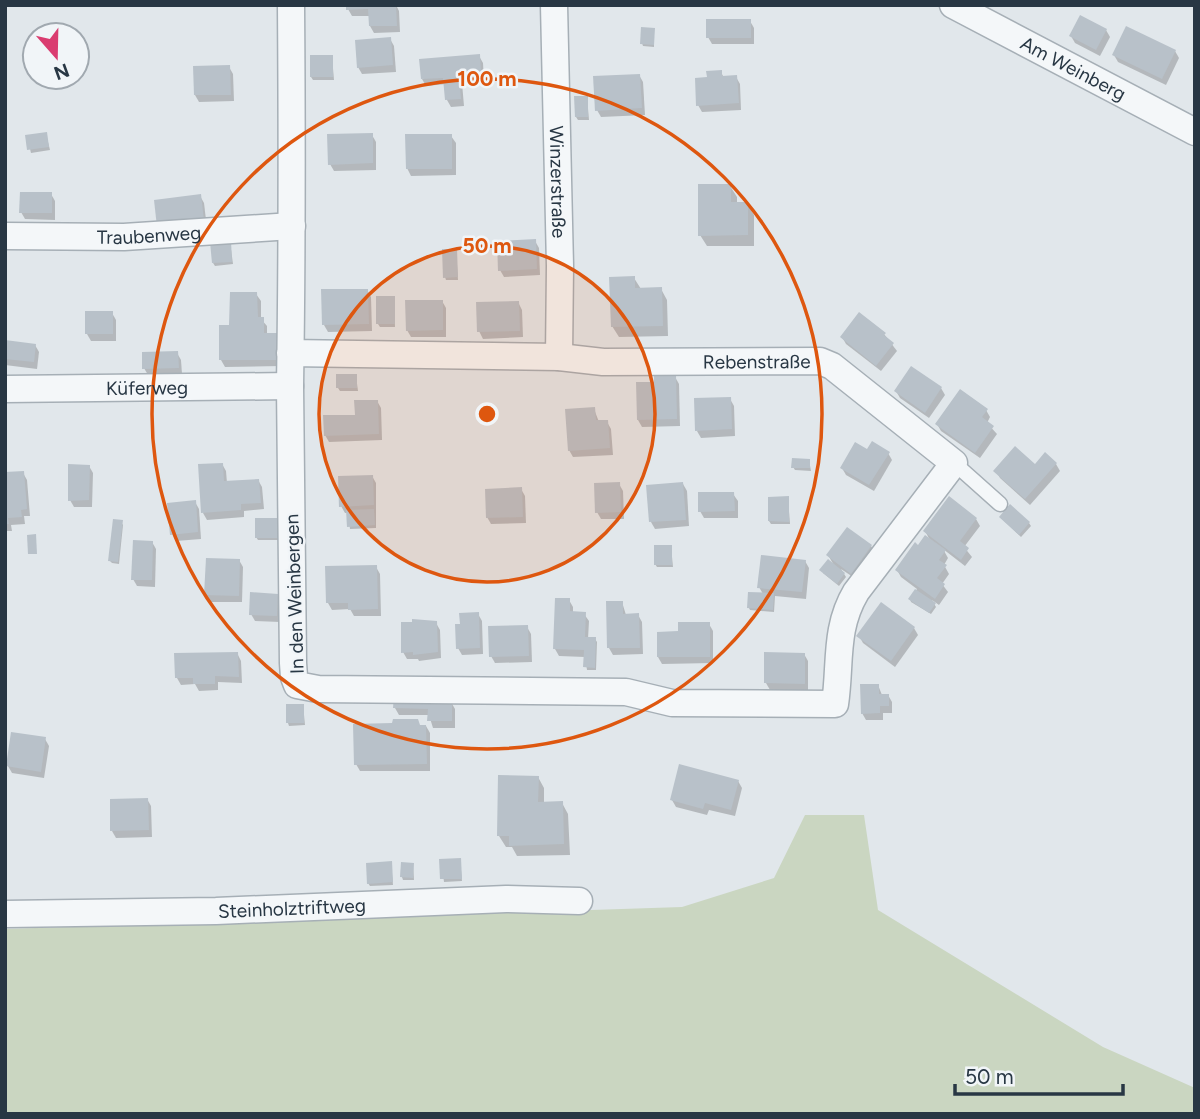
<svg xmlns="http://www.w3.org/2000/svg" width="1200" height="1119" viewBox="0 0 1200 1119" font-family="Figtree,sans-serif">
  <rect width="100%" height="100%" fill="#e1e7eb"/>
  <!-- green -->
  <path fill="#cad6c1" d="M805,815H864L878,910L1103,1047L1195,1088V1114H5V929L682,907L774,878Z"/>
  <!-- shadow -->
  <g fill="#0003">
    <path d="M396,5L399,11L400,32L374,33L370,26V16H352L348,9Z"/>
    <path d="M750,21L754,28V44H712L708,37Z"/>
    <path d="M654,30V47L643,46L642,43Z"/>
    <path d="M1106,30L1110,37L1100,56L1075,43L1071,36Z"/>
    <path d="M390,39L394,46L396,72L362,74L358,67Z"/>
    <path d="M1175,51L1179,58L1166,85L1118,62L1114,55Z"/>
    <path d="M479,56L483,63L484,81L462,83L464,106L451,107L447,100L446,84L426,86L422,79Z"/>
    <path d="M332,57L334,80H313L311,77Z"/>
    <path d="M229,67L233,74L234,101L199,102L195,95Z"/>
    <path d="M721,72L724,78L736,77L740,84L741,110L702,112L698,105L709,79Z"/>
    <path d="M639,75L643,82L645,115L601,117L597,110Z"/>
    <path d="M587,97L589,120H578L576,117Z"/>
    <path d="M46,134L50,150L31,153L27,136Z"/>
    <path d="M372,135L376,142V170L334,171L330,164Z"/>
    <path d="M451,136L456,143V175L411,176L407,168Z"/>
    <path d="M730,186L737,197V204H747L754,215V246H707L700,235Z"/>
    <path d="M51,194L55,201V220L25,219L21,212Z"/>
    <path d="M200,196L204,203L207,228L162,233Z"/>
    <path d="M535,241L539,248L540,275L504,277L500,270Z"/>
    <path d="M230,242L233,264L215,266L213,263Z"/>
    <path d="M456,251L458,280H446L445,277Z"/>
    <path d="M634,278L641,289H661L667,300L668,336L619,337L612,326Z"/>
    <path d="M367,290L371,297L372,331L328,332L324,325Z"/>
    <path d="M256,294L261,301V319L267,326V335L281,366L225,367L221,360L231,327Z"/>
    <path d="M394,298L395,327H380L378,324Z"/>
    <path d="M442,301L446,308V337H411L407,330Z"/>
    <path d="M518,302L522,310L523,337L483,339L479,331Z"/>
    <path d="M112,313L116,320V341H91L87,334Z"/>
    <path d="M884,334L897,351L881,371L846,344L842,337Z"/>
    <path d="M5,342L35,345L39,352L37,369L5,365Z"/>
    <path d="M177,353L181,360L182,374L148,375L144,368Z"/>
    <path d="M356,376L358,391H340L338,388Z"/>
    <path d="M675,377L679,384L680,426L642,427L638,420L656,383Z"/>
    <path d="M941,388L945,395L929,418L900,398L896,391Z"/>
    <path d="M730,399L734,406L735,436L701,438L697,431Z"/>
    <path d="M377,401L381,408L382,440L329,442L325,435Z"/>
    <path d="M594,409L599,422H607L611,429L613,455L573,457L569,450Z"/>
    <path d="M986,410L990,417L987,423L997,434L980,458L941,431L937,424Z"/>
    <path d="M868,452L888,453L892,460L874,491L846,475L842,468Z"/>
    <path d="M809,460L811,471L795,470L793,467Z"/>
    <path d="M222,464L226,471L227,483L258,480L262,487L264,509L244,511V517L207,520L203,513Z"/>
    <path d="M1056,464L1060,471L1030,505L1000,478L996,471Z"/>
    <path d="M89,466L93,473L92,507H74L70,500Z"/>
    <path d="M23,473L27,480L30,516H24L25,524L11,525L12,531H5V474Z"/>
    <path d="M372,476L376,483V528L350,529L348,513H345L341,506Z"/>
    <path d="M619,484L623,491L624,519H601L597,512Z"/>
    <path d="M683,484L687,491L689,526L655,529L651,522L648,486Z"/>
    <path d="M521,489L525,496L526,523L491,524L487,517Z"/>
    <path d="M733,494L738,501V518H704L700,511Z"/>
    <path d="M788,498L790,524H771L769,521Z"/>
    <path d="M195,502L199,509L201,539L176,541L172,534Z"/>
    <path d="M1001,518L1029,523L1031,526L1021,537Z"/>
    <path d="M976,519L980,526L964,547L972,557L965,566L943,549L948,558L944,565L949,574L942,584L948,592L939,605L932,600L936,607L931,614L911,602L910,599L917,589L901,577L897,570L918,547L931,542L925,531Z"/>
    <path d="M278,520L280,540H258L256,537Z"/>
    <path d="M121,522L123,525L119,564L112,563L110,561Z"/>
    <path d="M848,529L871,546L875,553L856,579L841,569L846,577L839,586L823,573L835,567L828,555Z"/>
    <path d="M152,542L156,549L155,587L137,586L133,579Z"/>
    <path d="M671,547L673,567H657L655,564Z"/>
    <path d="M239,560L243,567L242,602H210L206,595Z"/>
    <path d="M805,561L809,568L806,599L775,596L774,612L750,610L749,608L763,594L759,587Z"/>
    <path d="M327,567H376L380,574L381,616H354L350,609L332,610L328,603Z"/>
    <path d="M277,595L281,602L280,622L255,621L251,614Z"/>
    <path d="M569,600L573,607V613L584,614L589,621L588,639H595L597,642L596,670H587L585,657L559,656L555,649Z"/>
    <path d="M622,602L626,615H638L642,622L643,654L613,655L609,648Z"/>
    <path d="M478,614L482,621L483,654L462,655L458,648Z"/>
    <path d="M436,623L440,630L441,658L419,661L418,659H407L403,652Z"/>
    <path d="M709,624L713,631V663L662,664L658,657L680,633Z"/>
    <path d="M527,627L531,634L532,662L495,663L491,656Z"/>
    <path d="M914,628L918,635L895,667L863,643L859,636Z"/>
    <path d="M237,653L241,661L242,683L218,682V690L199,691L195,684L181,685L177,678Z"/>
    <path d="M804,654L808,661V691L770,690L766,683Z"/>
    <path d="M878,685L882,695H888L892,702V713H883V720H866L862,713Z"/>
    <path d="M451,702L455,709V728H433L429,715H399L395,708Z"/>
    <path d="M303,705L305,725L289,726L288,723Z"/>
    <path d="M394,725L426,726L430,733V771H360L356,764Z"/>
    <path d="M45,739L49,746L44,778L12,773L8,766Z"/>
    <path d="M538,777L544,788V803H562L568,814L570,855L517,856L512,847H506L499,836Z"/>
    <path d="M738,781L742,788L735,816L709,810L707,815L676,807L672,800Z"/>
    <path d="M147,799L151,806L152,837L116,838L112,831Z"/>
    <path d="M441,860H460L462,881L444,882Z"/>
    <path d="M391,863L393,885L370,886L368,883Z"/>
    <path d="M413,864L414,880H403L402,877Z"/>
  </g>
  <!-- building -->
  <g fill="#b8c1c9">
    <path d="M346,5H396L397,26H369L368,9L346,10Z"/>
    <path d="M1080,15L1107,29L1096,50L1069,36Z"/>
    <rect x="706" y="19" width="45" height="19"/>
    <path d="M1126,26L1176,50L1162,79L1112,55Z"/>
    <path d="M641,27L655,28L654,45L640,44Z"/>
    <path d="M391,37L393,65L357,68L355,40Z"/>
    <path d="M480,54L481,74L459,76L461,99L445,100L443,78L421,79L419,59Z"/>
    <rect x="310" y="55" width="23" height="22"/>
    <path d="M230,65L231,95H194L193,66Z"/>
    <path d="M722,70V76L737,75L739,103L696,106L695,78L707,77L706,71Z"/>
    <path d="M640,74L642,108L595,111L593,76Z"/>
    <path d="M574,96H588V117H575Z"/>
    <path d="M47,132L49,147L27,150L25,135Z"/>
    <path d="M373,133V163L328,165L327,134Z"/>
    <path d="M405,134H452V169H406Z"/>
    <path d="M698,184H731V202H748V235L698,236Z"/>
    <path d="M20,192H52V213H19Z"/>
    <path d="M201,194L204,221L157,227L154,200Z"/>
    <path d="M536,239L537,269L498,271L497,241Z"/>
    <path d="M231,240L232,262L212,263L210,242Z"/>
    <path d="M442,249H457L458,277L443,278Z"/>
    <path d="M635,276V288L662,287L663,326L611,327L609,277Z"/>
    <path d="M321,289H368L369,324L322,325Z"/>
    <path d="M230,292H257L258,317H264V333H278V360H219V325H229Z"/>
    <rect x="376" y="296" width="19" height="28"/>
    <path d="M405,300H443V330L406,331Z"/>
    <path d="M519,301L520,331L477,332L476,302Z"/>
    <rect x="85" y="311" width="28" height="23"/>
    <path d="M859,312L886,333L884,335L894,343L876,366L840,337Z"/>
    <path d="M5,340L36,344L34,362L5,359Z"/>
    <path d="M178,351L179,368L142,369V352Z"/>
    <path d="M911,366L942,387L925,413L894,391Z"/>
    <rect x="336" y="374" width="21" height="14"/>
    <path d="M654,375H676L677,419L637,420L636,382H654Z"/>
    <path d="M960,389L988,409L982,417L994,426L975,453L935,424Z"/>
    <path d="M731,397L732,429L695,431L694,398Z"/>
    <path d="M354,400H378L379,434L324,436L323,415H355Z"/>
    <path d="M595,407L596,420H608L610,448L568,451L565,409Z"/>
    <path d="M872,441L890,452L869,485L840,468L855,442L867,449Z"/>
    <path d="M1015,446L1035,464L1045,452L1057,463L1025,499L993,471Z"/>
    <path d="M792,458L810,459V468H791Z"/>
    <path d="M223,463L224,481L259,479L261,503L241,504V510L201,513L198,464Z"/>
    <path d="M68,464L90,465L89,500L68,501Z"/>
    <path d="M24,471L27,509L21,510L22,517L8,518L9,524H5V472Z"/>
    <path d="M373,475L374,505L339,507L338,476Z"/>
    <path d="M620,482L621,512L595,513L594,483Z"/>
    <path d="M683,482L686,520L649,522L646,485Z"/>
    <path d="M522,487L523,517L486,518L485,489Z"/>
    <path d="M698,492H734L735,511L698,512Z"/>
    <path d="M789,496V522L768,521V497Z"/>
    <path d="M949,496L977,518L960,541L969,548L961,560L923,531Z"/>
    <path d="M196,500L198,532L170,535L167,503Z"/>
    <path d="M1010,504L1030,522L1019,535L999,517Z"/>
    <path d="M374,509L375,525L347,527L346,510Z"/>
    <rect x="255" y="518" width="24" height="20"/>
    <path d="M113,519L123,520L118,562L108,561Z"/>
    <path d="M847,527L872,545L851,574L826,555Z"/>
    <path d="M36,534L37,554H28L27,535Z"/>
    <path d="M925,535L946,550L939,560L947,565L937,578L945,584L935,599L895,570L915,542L918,545Z"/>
    <path d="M133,540L153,541L152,580H131Z"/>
    <rect x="654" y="545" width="18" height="20"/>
    <path d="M761,555L806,560L802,592L757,588Z"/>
    <path d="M206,558L240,559L239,596L204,595Z"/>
    <path d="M828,559L845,573L837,584L819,570Z"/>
    <path d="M377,565L378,609L348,610V603H326L325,566Z"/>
    <path d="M915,589L936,603L929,613L908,599Z"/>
    <path d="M250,592L278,594L277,616L249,615Z"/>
    <path d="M748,592L774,593L773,610L747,608Z"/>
    <path d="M555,598H570V611L586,612L585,637H596L595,668L583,667L584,650L553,649Z"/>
    <path d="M606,601H623V614L639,613L640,648H607Z"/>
    <path d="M881,602L915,627L891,661L856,636Z"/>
    <path d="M479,612L480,648L456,649L455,624H460L459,613Z"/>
    <path d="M412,619L437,621L438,652L413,655V652L401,653V622H412Z"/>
    <path d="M678,622H710V657H657V632L678,631Z"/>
    <path d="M528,625L529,656L489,657L488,626Z"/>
    <path d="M238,652L239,677L215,676V684H193V678H175L174,653Z"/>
    <path d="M764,652L805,653V684L764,683Z"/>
    <path d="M860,684H879V694H889V706H880V713L861,714Z"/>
    <path d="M394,696L452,700V721H427L428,709L393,708Z"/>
    <rect x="286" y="704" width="18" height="19"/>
    <path d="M393,719H418L420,725H426L427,764L354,765L353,724L392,723Z"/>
    <path d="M11,732L46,737L41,772L6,766Z"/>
    <path d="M679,764L739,780L731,810L705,803L703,809L670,800Z"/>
    <path d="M498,775L539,776L538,802L563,801L564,844L509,846V836H497Z"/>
    <path d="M148,798L149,830L110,831V799Z"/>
    <path d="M461,858L462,879H440L439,859Z"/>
    <path d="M392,861L393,882L367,884L366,863Z"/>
    <path d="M401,862L414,863L413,878L400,877Z"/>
  </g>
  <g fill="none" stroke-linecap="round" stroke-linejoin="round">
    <defs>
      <path id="service" d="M954,463L1000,504"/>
      <g id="minor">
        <path id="s1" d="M554,5L560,266L559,357"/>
        <path id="s2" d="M953,5L1195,132"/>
        <path id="s3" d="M5,236L124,237L292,226"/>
        <path id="s4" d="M290,353L559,357L603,362L820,361L832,366L954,463L856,592C834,629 841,664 835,704L672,703L626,692L318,689L297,685L294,677L293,663L290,386C292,259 292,132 291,5"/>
        <path id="s5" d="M5,389L290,386"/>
        <path id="s6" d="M5,914L216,911L506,899L579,901"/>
      </g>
    </defs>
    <!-- service casing -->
    <use href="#service" stroke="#a6afb6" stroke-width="17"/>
    <!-- minor casing -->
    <use href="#minor" stroke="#a6afb6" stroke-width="29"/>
    <!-- service -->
    <use href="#service" stroke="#f4f7f9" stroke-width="14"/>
    <!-- minor -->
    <use href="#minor" stroke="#f4f7f9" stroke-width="26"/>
  </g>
  <!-- distance rings -->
  <circle cx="487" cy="414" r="168" fill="#de570f" fill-opacity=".12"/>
  <g fill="none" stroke="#de570f" stroke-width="3.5">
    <circle cx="487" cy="414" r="168"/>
    <circle cx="487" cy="414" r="335"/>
  </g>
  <g text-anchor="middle" stroke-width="5" stroke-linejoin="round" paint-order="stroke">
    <!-- street labels -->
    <g font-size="19" fill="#283744" stroke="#f1f5f8">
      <text dy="7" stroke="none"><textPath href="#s2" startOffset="136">Am Weinberg</textPath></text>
      <text dy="7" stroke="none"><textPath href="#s1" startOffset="177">Winzerstraße</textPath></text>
      <text dy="7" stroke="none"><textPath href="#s3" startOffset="144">Traubenweg</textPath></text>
      <text dy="7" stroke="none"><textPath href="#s4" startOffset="467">Rebenstraße</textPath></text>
      <text dy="7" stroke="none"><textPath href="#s5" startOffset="142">Küferweg</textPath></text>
      <text transform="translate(294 594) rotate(-92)" y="7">In den Weinbergen</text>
      <text dy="7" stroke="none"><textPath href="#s6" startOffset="287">Steinholztriftweg</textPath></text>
    </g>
  </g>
  <circle cx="487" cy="414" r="10" fill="#de570f" stroke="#f1f5f8" stroke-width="3.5"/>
  <g font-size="21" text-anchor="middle" font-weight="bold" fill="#de570f" stroke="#f1f5f8" stroke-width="5" stroke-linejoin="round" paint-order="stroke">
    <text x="487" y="86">100 m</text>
    <text x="487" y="253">50 m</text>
  </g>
  <!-- border -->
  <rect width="1200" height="1119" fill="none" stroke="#283744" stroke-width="14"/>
  <!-- north arrow -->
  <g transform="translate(56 56) rotate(160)"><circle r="33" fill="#f1f5f8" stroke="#a1a9b0" stroke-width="2"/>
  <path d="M0-5L12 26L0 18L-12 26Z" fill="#da3c70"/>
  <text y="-10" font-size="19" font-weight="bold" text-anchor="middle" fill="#283744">N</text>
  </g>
  <!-- scale -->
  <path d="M955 1084v10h168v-10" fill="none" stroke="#283744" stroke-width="3.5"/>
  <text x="965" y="1084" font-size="21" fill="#283744" stroke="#f1f5f8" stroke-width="5" paint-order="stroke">50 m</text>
</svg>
